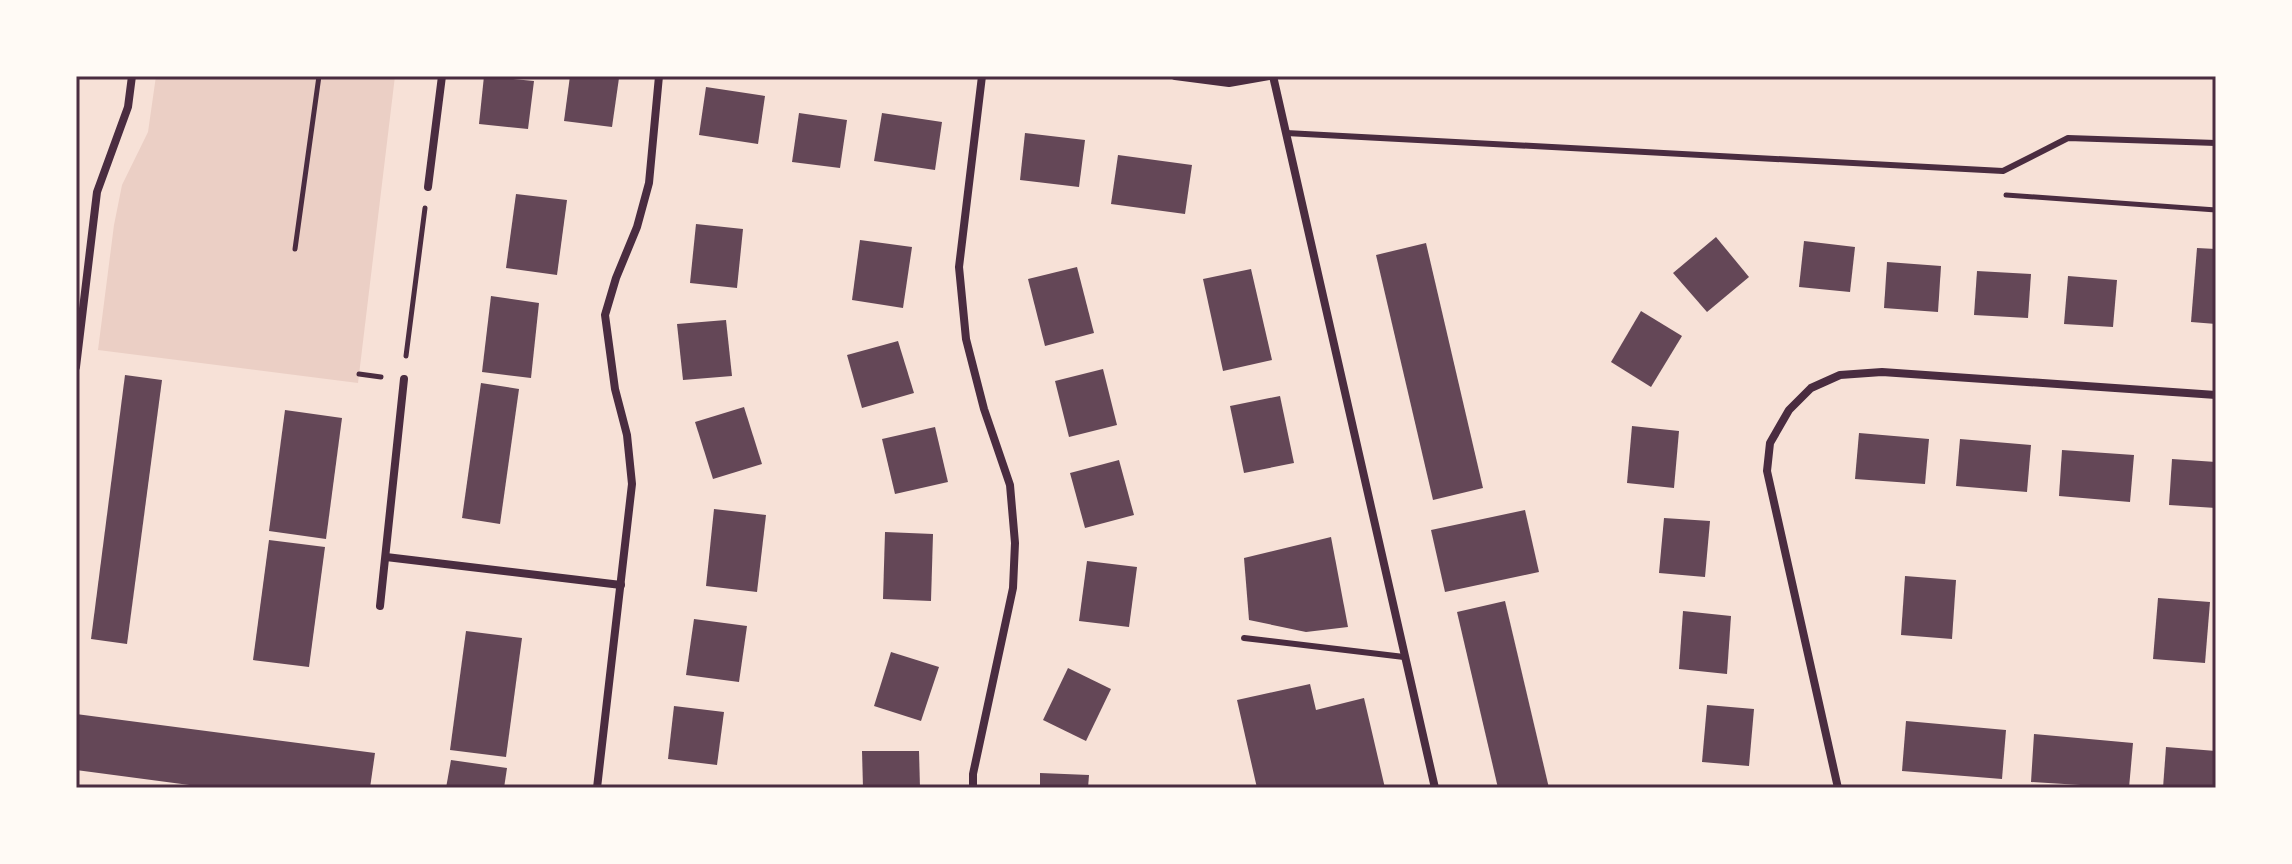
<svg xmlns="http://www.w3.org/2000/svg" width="2292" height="864" viewBox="0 0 2292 864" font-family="'Libre Baskerville',serif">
  <rect width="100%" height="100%" fill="#f7e1d7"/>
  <!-- green -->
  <path fill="#ebcfc5" d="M156,76H395L358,383L98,350L114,225L122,185L148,132Z"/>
  <!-- building -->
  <g fill="#644757">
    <path d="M484,76L534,81L528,129L479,124Z"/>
    <path d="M570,76L619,78L612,127L564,121Z"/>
    <path d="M706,87L765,96L758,144L699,135Z"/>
    <path d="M799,113L847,120L840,168L792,162Z"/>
    <path d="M882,113L942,122L935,170L874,161Z"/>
    <path d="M1025,133L1085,140L1079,187L1020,180Z"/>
    <path d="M1118,155L1192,165L1185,214L1111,204Z"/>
    <path d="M516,194L567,200L557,275L506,268Z"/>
    <path d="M696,224L743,229L737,288L690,283Z"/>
    <path d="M1716,237L1749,277L1707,312L1673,273Z"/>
    <path d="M860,240L912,247L903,308L852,300Z"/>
    <path d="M1804,241L1855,247L1850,292L1799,287Z"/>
    <path d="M1426,243L1483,488L1433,500L1376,255Z"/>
    <path d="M2197,248L2216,249V324L2191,322Z"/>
    <path d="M1887,262L1941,266L1938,312L1884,308Z"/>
    <path d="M1077,267L1094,333L1045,346L1028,279Z"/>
    <path d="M1251,269L1272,360L1223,371L1203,279Z"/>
    <path d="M1977,271L2031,274L2028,318L1974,315Z"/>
    <path d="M2068,276L2117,280L2113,327L2064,324Z"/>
    <path d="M491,296L539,303L531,378L482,372Z"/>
    <path d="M1641,311L1682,336L1651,387L1611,362Z"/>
    <path d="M726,320L732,376L683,380L677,324Z"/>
    <path d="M898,341L914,393L862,408L847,355Z"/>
    <path d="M1103,369L1117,425L1069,437L1055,381Z"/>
    <path d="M125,375L162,380L127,644L91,639Z"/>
    <path d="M481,383L519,389L500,524L462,518Z"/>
    <path d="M1280,396L1294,463L1244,473L1230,406Z"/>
    <path d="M744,407L762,464L713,479L695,422Z"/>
    <path d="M285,410L342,418L326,539L269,531Z"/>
    <path d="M1632,426L1679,431L1674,488L1627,483Z"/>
    <path d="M935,427L948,482L895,494L882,439Z"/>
    <path d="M1859,433L1929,439L1925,484L1855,479Z"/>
    <path d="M1960,439L2031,445L2027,492L1956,486Z"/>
    <path d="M2062,450L2134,455L2130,502L2059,496Z"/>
    <path d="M2172,459L2216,462V508L2169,505Z"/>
    <path d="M1119,460L1134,515L1085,528L1070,473Z"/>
    <path d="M714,509L766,515L757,592L706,586Z"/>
    <path d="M1525,510L1539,572L1445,592L1431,530Z"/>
    <path d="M1664,518L1710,521L1705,577L1659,573Z"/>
    <path d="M885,532L933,534L931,601L883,599Z"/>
    <path d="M1331,537L1348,627L1306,632L1249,620L1244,558Z"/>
    <path d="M269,540L325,547L309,667L253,660Z"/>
    <path d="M1087,561L1137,567L1129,627L1079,621Z"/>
    <path d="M1905,576L1956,580L1952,639L1901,635Z"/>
    <path d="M2158,598L2210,602L2205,663L2153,659Z"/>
    <path d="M1505,601L1549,788H1498L1457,612Z"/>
    <path d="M1683,611L1731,616L1727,674L1679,669Z"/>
    <path d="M694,619L747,626L739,682L686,675Z"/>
    <path d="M466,631L522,638L506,757L450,750Z"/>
    <path d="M891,652L939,667L921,721L874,706Z"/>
    <path d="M1068,668L1111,689L1086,741L1043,720Z"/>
    <path d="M1310,684L1316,710L1364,698L1385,788H1257L1237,700Z"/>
    <path d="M1707,705L1754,709L1749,766L1702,762Z"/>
    <path d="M674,706L724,712L717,765L668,759Z"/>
    <path d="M76,714L375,753L370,788H212L76,770Z"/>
    <path d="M1906,721L2006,730L2002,779L1902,771Z"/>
    <path d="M2034,734L2133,743L2129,788L2031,782Z"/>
    <path d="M2166,747L2216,751V788H2163Z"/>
    <path d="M862,751H919L920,788H863Z"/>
    <path d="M451,760L507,768L504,788H446Z"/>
    <path d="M1040,773L1089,775L1088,788H1040Z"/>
  </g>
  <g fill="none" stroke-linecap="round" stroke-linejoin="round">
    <!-- path -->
    <g stroke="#4a2c40" stroke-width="5">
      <path d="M2006,195L2216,210"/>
      <path d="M295,249L319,76"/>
      <path d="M406,356L425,208"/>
      <path d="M359,374L381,377"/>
    </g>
    <!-- service -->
    <g stroke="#4a2c40" stroke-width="6">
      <path d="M1286,133L2003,171L2068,138L2216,143"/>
      <path d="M1244,638L1404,657"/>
    </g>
    <!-- minor -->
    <g stroke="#4a2c40" stroke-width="8">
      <path d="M1175,76L1229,83L1269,76"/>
      <path d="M1273,76L1435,788"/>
      <path d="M428,187L442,76"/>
      <path d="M76,367L97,192L128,107L132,76"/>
      <path d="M386,557L621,585"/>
      <path d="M380,606L404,379"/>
      <path d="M597,788L632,484L627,435L615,389L605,315L616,278L637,227L649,183L659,76"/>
      <path d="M973,788V774L1013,588L1015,543L1010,485L984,409L966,339L959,267L982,76"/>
      <path d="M1838,788L1767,471L1770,443L1789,410L1811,388L1840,375L1882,372L2216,395"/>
    </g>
  </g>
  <!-- border -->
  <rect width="2292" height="864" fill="none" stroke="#fffaf5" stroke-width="156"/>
  <rect x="78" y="78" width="2136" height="708" fill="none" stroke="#4a2c40" stroke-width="3"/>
</svg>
